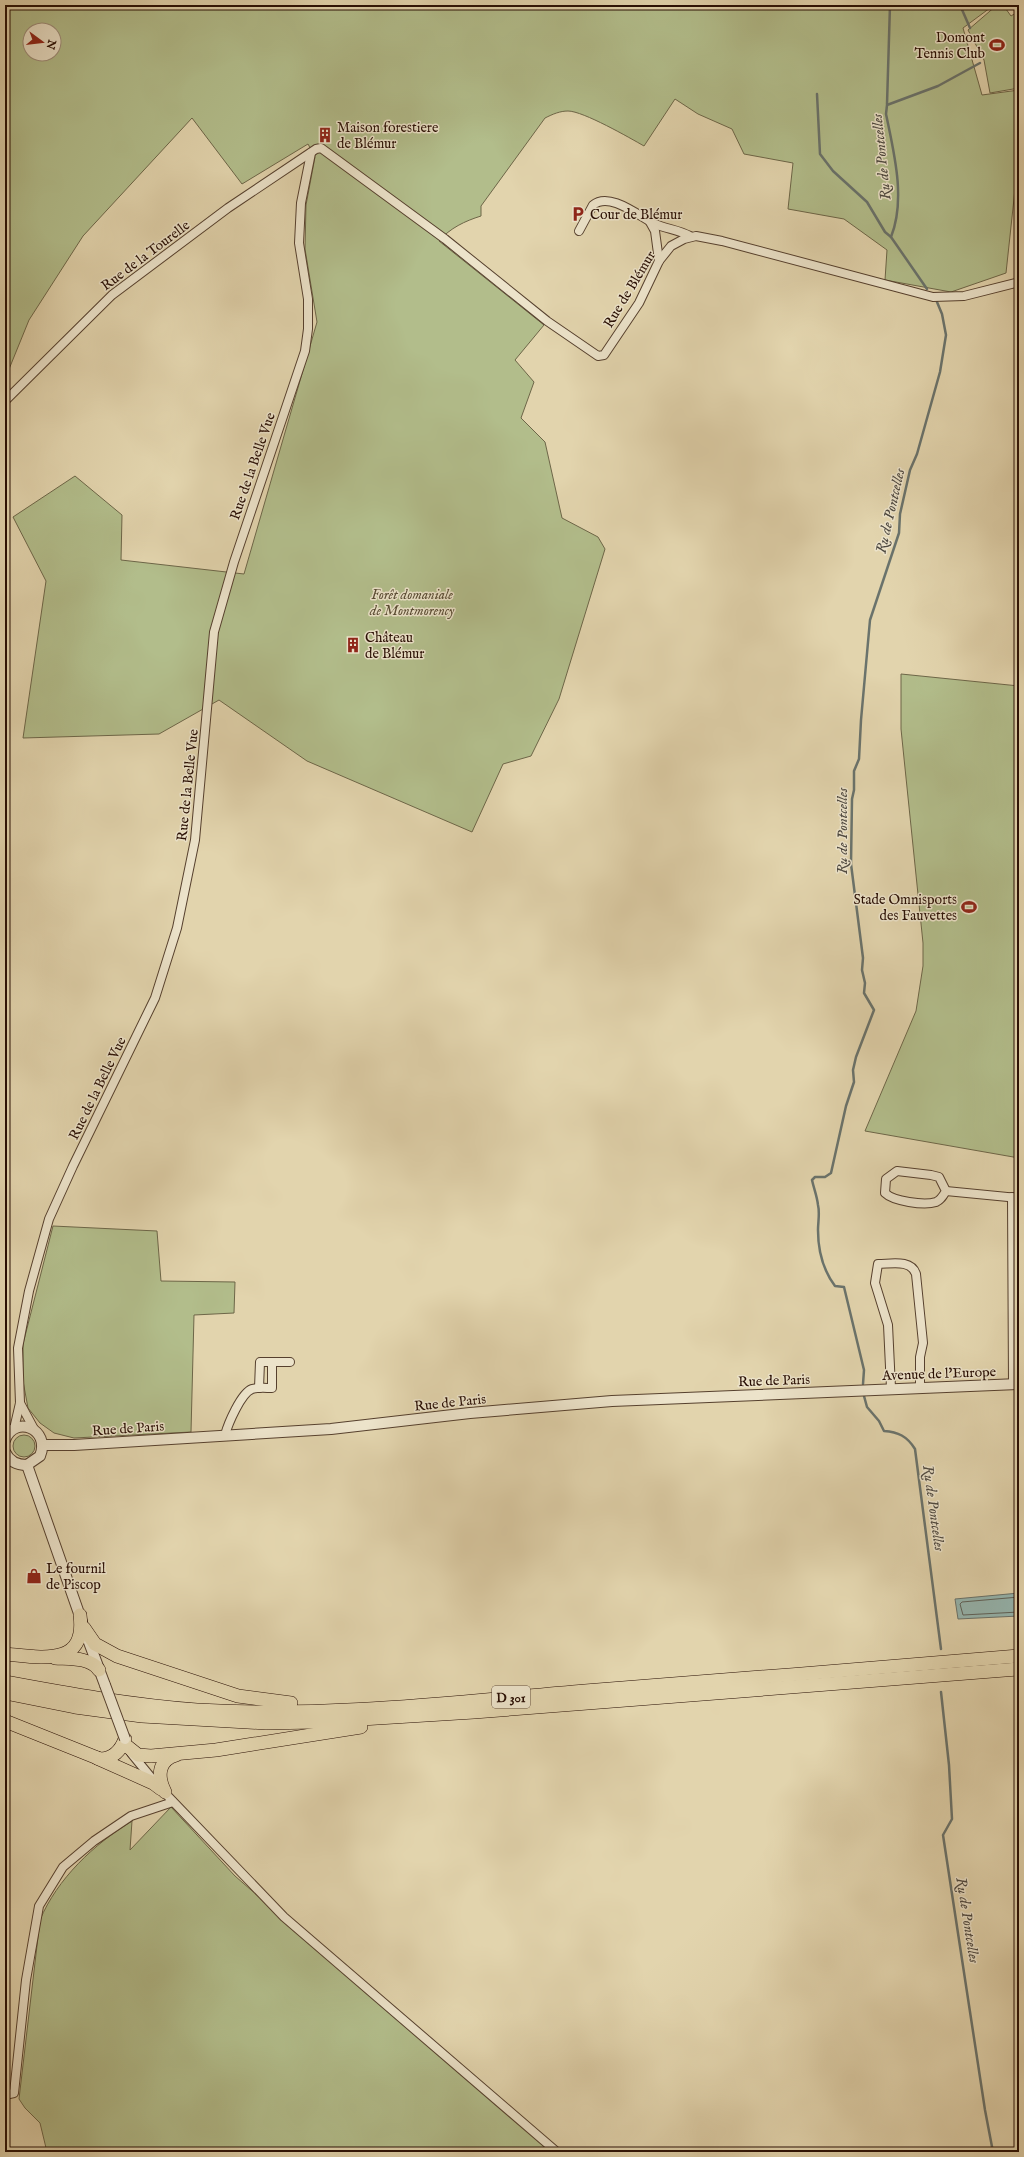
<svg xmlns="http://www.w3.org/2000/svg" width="1024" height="2157" viewBox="0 0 1024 2157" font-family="'IM FELL English',serif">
  <rect width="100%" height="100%" fill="#e2d4ad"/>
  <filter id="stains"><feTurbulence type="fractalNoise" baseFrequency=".005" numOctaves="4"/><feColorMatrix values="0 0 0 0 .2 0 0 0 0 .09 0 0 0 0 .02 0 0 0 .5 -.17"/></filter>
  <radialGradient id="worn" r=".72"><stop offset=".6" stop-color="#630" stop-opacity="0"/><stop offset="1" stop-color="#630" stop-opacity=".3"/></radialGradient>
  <!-- green -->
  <g fill="#b2bd8b" stroke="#6d6648" fill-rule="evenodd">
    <path d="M5,5H994L963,28L982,95L1019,90V178L1016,180L1006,273L951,292L885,280L887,250L844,219L788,209L793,163L744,154L732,129L698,114L675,99L644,146C630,138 583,111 568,111C560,111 553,114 545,118L481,206V216C465,221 450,228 439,241L544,325L515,360L534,382L521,418L545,442L562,518L598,537L605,549L559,699L531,756L503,764L472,832L307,761L219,700L159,734L23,738L46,581L13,517L75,476L122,515L121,560L244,574L317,322L305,249L306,205L315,157L308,144L242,184L192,118L83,236L29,320L5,379ZM30,30H54V54H30Z"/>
    <path d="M997,5H1003L1011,16L1019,11V88L990,93L984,60L968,30Z"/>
    <path d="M901,674L1019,686V1158L865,1131L916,1011L923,966V943L901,729Z"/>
    <path d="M53,1226L157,1231L161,1281L235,1282L234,1313L194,1315L191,1432L74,1438L54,1433L40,1423L28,1408L23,1381V1344Z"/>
    <circle cx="24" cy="1446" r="11"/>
    <path d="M171,1807L235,1876L551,2152H47L40,2123L25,2108L19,2099L40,1920C57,1879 94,1844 132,1821L130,1850Z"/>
  </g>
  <!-- water -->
  <path fill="#96b7b1" stroke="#6a736c" d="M1019,1593V1616L958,1619L955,1599Z"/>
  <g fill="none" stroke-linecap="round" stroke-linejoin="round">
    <!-- shore -->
    <path stroke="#5f625a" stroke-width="1" d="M1019,1597L962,1602L960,1604L963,1615L1019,1612"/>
    <!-- stream -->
    <g stroke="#6a736c" stroke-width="2.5">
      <path d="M960,5L970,28"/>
      <path d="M817,94L820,154L833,171L867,202L885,232L891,237"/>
      <path d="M887,104L890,5"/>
      <path d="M927,289L891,237C906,199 894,153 886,114L887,105L938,86L980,63"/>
      <path d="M863,1384L864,1370L844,1287L835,1286C823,1270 818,1250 818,1230C818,1222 820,1213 818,1205C817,1196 814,1189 812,1180L815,1177H825L831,1173L846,1106L854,1082L853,1070L856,1057L874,1010L864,993L865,983L862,970L863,958L851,864L852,799L854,790V771L859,759L861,720L870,620L899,533L900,514L910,470L917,454L940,372L946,335L942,314L937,302"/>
      <path d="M864,1396L867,1407L879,1421L884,1431C898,1432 907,1436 915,1449L941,1649"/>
      <path d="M941,1692L949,1765L952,1819L943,1835L985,2110L993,2152"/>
    </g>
    <defs>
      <g id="minor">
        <path d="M650,222L655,231L659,261"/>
        <path d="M579,231L593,205C610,191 640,217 655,224C667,229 679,230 690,236"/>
        <path d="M5,401L112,295L228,208L316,149L321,148L445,239L547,321L598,356L604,355L639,303L659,261L671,246L684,239L696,236L722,241L933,297L964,296L1019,282"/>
        <path d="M897,1171L931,1175L939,1177L946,1191C943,1196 941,1200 936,1202C924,1206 893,1201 885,1193L886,1179Z"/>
        <path d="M946,1191L1019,1198"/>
        <path d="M1012,1197L1013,1384"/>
        <path d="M259,1388L260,1362H290"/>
        <path d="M891,1388L888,1325L875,1283L878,1264C891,1264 911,1259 916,1274L923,1343L920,1357V1387"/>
        <path d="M20,1403L34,1429"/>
        <path d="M14,1429L20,1403L18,1348L29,1291L49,1219L73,1166L155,998L177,928L195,840L214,632L234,562L305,351L308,329V299L299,243L301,203L311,153"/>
        <path d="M225,1435C228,1424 241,1393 252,1389C258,1387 266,1388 272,1388V1362"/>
        <path d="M131,1753L154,1781"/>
        <path d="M162,1790L284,1917L557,2152"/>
        <path d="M5,2095L14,2093L26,1980L39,1906L63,1867L94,1841L131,1816L173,1802"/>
      </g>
      <g id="tertiary">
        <path d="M5,1440C15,1414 51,1429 40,1456L27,1465C16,1465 9,1461 5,1452"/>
        <path d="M43,1445H74L331,1429L470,1413L612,1401L1019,1384"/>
        <path d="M27,1465L82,1622"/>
        <path d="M87,1637L105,1685"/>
      </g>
      <g id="trunk">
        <path d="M84,1628L95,1644L117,1656L238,1696L291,1703"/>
        <path d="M5,1654C39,1657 87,1668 80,1615"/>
        <path d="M55,1658C69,1659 90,1657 99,1670"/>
        <path d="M5,1682C69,1694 132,1705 197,1710C326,1718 457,1702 585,1691C730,1680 874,1668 1019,1656"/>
        <path d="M5,1693L75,1707L142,1716L266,1723L313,1722L474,1712L1019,1669"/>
        <path d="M5,1721L100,1759C113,1759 121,1750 125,1739"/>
        <path d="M128,1747L138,1755L151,1756L216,1750L361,1727"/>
        <path d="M97,1758L153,1783L161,1789"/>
        <path d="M165,1792C157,1777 158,1760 176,1755"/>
      </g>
    </defs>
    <!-- minor casing -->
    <use href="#minor" stroke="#56402e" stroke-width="10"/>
    <!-- tertiary casing -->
    <use href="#tertiary" stroke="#56402e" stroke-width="12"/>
    <!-- trunk casing -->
    <use href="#trunk" stroke="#280e04" stroke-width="14"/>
    <!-- minor -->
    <use href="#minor" stroke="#ece3ca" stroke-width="8"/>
    <!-- tertiary -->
    <use href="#tertiary" stroke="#ece3ca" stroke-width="10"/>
    <!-- trunk -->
    <use href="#trunk" stroke="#e2d4ad" stroke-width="13"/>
    <defs>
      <path id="tertiary-bridge" d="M105,1685L125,1739"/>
    </defs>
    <!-- tertiary-bridge casing -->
    <use href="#tertiary-bridge" stroke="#56402e" stroke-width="12" stroke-linecap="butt"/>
    <!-- tertiary-bridge -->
    <use href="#tertiary-bridge" stroke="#ece3ca" stroke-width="10"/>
  </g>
  <!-- icons -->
  <defs>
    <symbol id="stadium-bare" viewBox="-9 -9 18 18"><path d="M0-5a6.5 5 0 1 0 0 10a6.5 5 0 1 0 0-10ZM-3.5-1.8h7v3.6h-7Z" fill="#8f2418" stroke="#ece3ca" stroke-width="2.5" paint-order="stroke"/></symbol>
    <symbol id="building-bare" viewBox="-9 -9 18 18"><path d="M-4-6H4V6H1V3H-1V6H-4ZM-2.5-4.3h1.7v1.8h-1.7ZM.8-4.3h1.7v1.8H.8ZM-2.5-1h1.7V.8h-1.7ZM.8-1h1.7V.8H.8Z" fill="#8f2418" stroke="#ece3ca" stroke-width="2.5" paint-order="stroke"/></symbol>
    <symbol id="parking-bare" viewBox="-9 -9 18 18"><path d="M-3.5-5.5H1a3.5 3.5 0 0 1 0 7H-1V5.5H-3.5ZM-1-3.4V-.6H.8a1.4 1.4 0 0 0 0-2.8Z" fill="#8f2418" stroke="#ece3ca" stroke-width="2.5" paint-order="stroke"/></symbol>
    <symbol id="shop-bare" viewBox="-9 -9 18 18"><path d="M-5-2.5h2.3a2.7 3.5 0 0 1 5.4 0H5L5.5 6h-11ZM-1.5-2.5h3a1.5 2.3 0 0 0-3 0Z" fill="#8f2418" stroke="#ece3ca" stroke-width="2.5" paint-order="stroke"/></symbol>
  </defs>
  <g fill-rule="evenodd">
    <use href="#stadium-bare" x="986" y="34" width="22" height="22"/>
    <use href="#building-bare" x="314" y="124" width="22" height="22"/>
    <use href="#parking-bare" x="567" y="203" width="22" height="22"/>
    <use href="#building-bare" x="342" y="634" width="22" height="22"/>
    <use href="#stadium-bare" x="958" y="896" width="22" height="22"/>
    <use href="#shop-bare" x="23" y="1565" width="22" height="22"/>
  </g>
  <g text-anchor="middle" stroke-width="3" stroke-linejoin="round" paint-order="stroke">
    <!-- shield labels -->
    <rect fill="#ece3ca" stroke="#634e3f" stroke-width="1" x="492" y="1686" width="38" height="22" rx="3"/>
    <g font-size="13" font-weight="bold" fill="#280e04">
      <text x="511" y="1702">D 301</text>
    </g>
    <!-- poi labels -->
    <g font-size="14" fill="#280e04" stroke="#ece3ca" text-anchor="start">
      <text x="985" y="42" text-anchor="end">Domont<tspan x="985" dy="16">Tennis Club</tspan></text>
      <text x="337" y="132">Maison forestiere<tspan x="337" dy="16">de Blémur</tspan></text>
      <text x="590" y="219">Cour de Blémur</text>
      <text x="365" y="642">Château<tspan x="365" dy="16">de Blémur</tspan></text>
      <text x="957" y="904" text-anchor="end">Stade Omnisports<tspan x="957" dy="16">des Fauvettes</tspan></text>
      <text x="46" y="1573">Le fournil<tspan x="46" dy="16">de Piscop</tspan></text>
    </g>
    <!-- street labels -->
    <g font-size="14" fill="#280e04" stroke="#ece3ca">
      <text transform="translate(145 255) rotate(-37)" y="5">Rue de la Tourelle</text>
      <text transform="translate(629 289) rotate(-59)" y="5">Rue de Blémur</text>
      <text transform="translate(252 466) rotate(-71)" y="5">Rue de la Belle Vue</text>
      <text transform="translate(187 785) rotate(-84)" y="5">Rue de la Belle Vue</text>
      <text transform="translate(97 1088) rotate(-64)" y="5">Rue de la Belle Vue</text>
      <text transform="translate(939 1373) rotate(-2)" y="5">Avenue de l'Europe</text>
      <text transform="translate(774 1380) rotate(-2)" y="5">Rue de Paris</text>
      <text transform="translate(450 1402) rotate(-6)" y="5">Rue de Paris</text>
      <text transform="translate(128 1428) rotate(-4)" y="5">Rue de Paris</text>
    </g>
    <!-- park labels -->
    <g font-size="14" font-style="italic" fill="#584b33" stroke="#ece3ca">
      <text x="412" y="599">Forêt domaniale<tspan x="412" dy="16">de Montmorency</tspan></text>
    </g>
    <!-- water labels -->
    <g font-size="15" font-style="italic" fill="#4e4941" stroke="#ece3ca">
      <text transform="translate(881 157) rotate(-96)" y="5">Ru de Pontcelles</text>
      <text transform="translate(890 511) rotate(-77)" y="5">Ru de Pontcelles</text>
      <text transform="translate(842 831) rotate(-90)" y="5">Ru de Pontcelles</text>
      <text transform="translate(934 1508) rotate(82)" y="5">Ru de Pontcelles</text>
      <text transform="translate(968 1920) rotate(81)" y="5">Ru de Pontcelles</text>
    </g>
  </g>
  <!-- margin -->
  <rect width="1024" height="2157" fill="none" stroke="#e2d4ad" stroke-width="20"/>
  <rect x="6" y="6" width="1012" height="2145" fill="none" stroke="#280e04" stroke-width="2"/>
  <rect x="10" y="10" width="1004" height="2137" fill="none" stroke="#280e04"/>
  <!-- north arrow -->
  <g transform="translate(42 42) rotate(105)"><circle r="19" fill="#ece3ca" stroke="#9e8e7b"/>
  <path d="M0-3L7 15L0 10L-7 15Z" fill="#8f2418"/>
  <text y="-6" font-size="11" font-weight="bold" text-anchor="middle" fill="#280e04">N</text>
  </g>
  <rect width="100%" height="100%" filter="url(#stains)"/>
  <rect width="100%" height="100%" fill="url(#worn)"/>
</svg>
